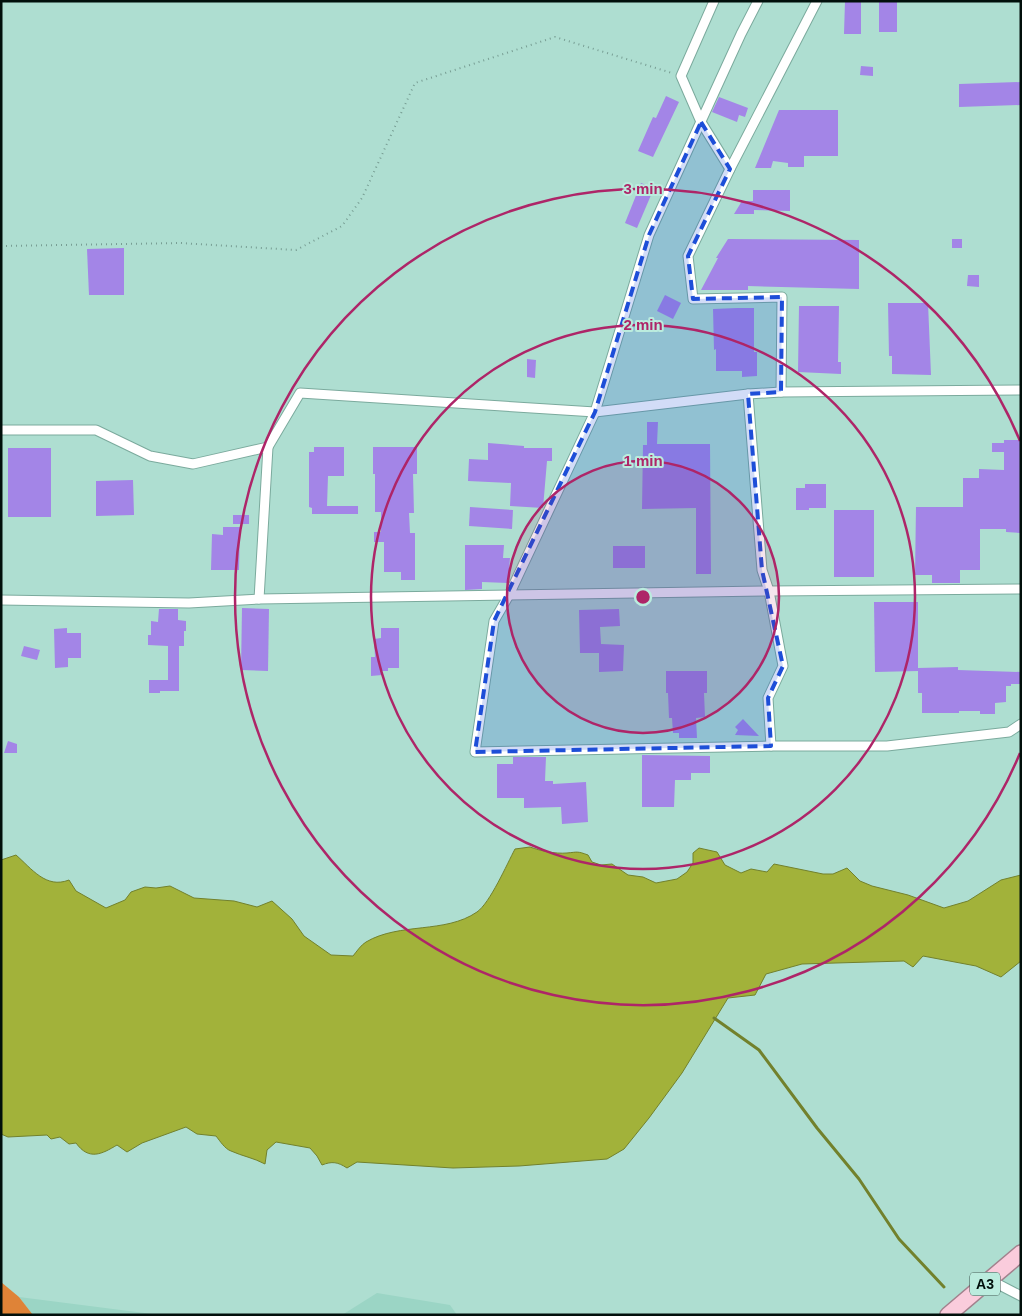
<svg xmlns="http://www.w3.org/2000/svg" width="1022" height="1316" viewBox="0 0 1022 1316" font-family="Arial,sans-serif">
  <rect width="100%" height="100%" fill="#aeded1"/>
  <!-- built -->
  <g fill="#9bd5c5">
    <path d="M377,1293L450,1305L457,1315H342Z"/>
    <path d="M19,1297L160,1315H33Z"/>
  </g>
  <!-- forest -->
  <path fill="#df8337" d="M1,1282L19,1297L33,1315H1Z"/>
  <!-- water -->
  <path fill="#a2b23a" stroke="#72812c" d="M530,847C541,851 555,854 567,853C578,852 577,851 588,855L592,862L601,865L612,864L628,875L643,877L656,883L677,879L687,872L693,863V853L699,848L717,852L725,865L741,873L751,869L767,872L774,864L823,874H833L847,868L860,881L872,886L908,895L944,908L968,901L1001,880L1021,875V961L1001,977L976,966L923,956L913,967L904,961L802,964L766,974L755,995L728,998L682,1073L649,1118L624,1149L607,1159L519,1166L453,1168L357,1162L347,1168C338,1162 332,1161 322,1165L317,1156L310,1148L276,1142L267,1150L265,1164C254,1158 242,1156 231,1151C225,1149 220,1141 216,1136L197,1134L186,1127L142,1143L127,1152L117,1145C102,1154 89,1161 76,1143L69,1144L60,1137L51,1139L47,1135L8,1137L1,1134V860L16,855C32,869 46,889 69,880L76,891L106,908L125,900L131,892L145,887L156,888L170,886L194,898L234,901L257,907L272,901L292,919L304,936L331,955L353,956C357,951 361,945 366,942C400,922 445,934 477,912C490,903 507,864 515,849Z"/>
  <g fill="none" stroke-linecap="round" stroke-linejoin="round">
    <!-- stream -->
    <path stroke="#72812c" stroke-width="3" d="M714,1018L759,1050L817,1128L859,1179L899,1239L944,1287"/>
  </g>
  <!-- building -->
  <g fill="#a385e7">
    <path d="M845,1H861V34H844Z"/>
    <rect x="879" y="1" width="18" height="31"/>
    <path d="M861,66L873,67V76L860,75Z"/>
    <path d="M1021,82V105L959,107V84Z"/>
    <path d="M666,96L679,102L653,157L638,151L653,117L656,118Z"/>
    <path d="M719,97L748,108L745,117L739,115L737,122L712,112Z"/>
    <path d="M779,110H838V156H804V167H788V163L773,161L771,168H755Z"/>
    <path d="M641,183L654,188L637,228L625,223Z"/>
    <path d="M753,190H790V211L754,210V214H734L742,201H753Z"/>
    <path d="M728,239L859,240V289L748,286V290H701L718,258H716Z"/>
    <rect x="952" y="239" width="10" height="9"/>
    <path d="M124,248V295H89L87,249Z"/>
    <path d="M968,275H979V287L967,286Z"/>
    <path d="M665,295L681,303L673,319L657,311Z"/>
    <path d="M888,303H928L931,375L892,374V356H889Z"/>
    <path d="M799,306H839L838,362H841V374L798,372Z"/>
    <path d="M737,308H754V352H757V376L742,377V371H716V349L714,350L713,309Z"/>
    <path d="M527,359L536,360L535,378L527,377Z"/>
    <path d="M647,422H658L657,444H710L711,574H696V508L642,509L643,445H647Z"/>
    <path d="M1004,440H1021V533L1006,532V529H980V570H960V583H932V575H915L916,507H963V478H979V469L1004,470V452H992V443H1004Z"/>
    <path d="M488,443L524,446V448H552V461H547L543,508L510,506L511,483L468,481L469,459L488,460Z"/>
    <path d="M314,447H344V476H328L327,506H358V514H312V508L309,507V452H314Z"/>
    <path d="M373,447H417V474H413L414,513H409L410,533H415V580H401V572H384V542H374V532H381V512H375V474H373Z"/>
    <rect x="8" y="448" width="43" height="69"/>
    <path d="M133,480L134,515L96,516V481Z"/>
    <path d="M805,484H826V508H809V510H796V488H805Z"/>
    <path d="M470,507L513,510L512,529L469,526Z"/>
    <rect x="834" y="510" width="40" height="67"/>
    <rect x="233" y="515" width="16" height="9"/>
    <path d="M223,527H240L239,570H211L212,534L223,535Z"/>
    <path d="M465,545H504L503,558H510L508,583L482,582V589L465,590Z"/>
    <rect x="613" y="546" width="32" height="22"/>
    <path d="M874,602H918V671L875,672Z"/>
    <path d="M242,608L269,609L268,671L241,670Z"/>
    <path d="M159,609H178V620L186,621V631H184V646H179V691H160V693H149V680H168V646L148,645V635H151V621L158,622Z"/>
    <path d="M619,609L620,626L600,627L601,644L624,645L623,671L599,672V653H580L579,610Z"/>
    <path d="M67,628V633H81V658H68V667L55,668L54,629Z"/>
    <path d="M381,628H399V668H388V671H382V675L371,676V657H375L374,639L381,638Z"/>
    <path d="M24,646L40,650L37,660L21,656Z"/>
    <path d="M958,667V670L1021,672V684H1011V686H1006V702L995,703V714H980V711H959V713H922V693H918V668Z"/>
    <path d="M666,671H707V693H704L705,717L696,718L697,738H679V733H673L672,718H669L668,693H666Z"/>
    <path d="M743,719L759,736L735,735L738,730L735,727Z"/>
    <path d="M8,741L17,744V753H4Z"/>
    <path d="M642,755L710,756V773H691V780H675L674,807H642Z"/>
    <path d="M513,757H546L545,781H553V784L586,782L588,822L562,824L561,807L524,808V798H497V764H513Z"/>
  </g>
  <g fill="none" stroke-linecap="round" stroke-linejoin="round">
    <defs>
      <g id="minor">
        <path d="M714,1L681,76L701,122L730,169"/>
        <path d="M758,1L741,34L649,235L595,412L509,595L494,621L475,752L771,746H887L1009,732L1021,724"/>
        <path d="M781,392L782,297L693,299L688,256L730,169L817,1"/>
        <path d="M748,394L762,570L769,591L783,666L768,698L771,746"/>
        <path d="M1,430H96L150,456L193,464L268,447L300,393L595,412L748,394L781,392L1021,390"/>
        <path d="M259,599L268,447"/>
        <path d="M1,600L189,603L259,599L769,591L1021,589"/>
        <path d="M990,1280L1021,1296"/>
      </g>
      <path id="trunk" d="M948,1315L1021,1253"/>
    </defs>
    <!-- minor casing -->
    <use href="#minor" stroke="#7baa9d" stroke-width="11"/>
    <!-- trunk casing -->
    <use href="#trunk" stroke="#a2818d" stroke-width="18"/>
    <!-- path -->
    <path stroke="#779d93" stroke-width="2" stroke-dasharray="1 4" stroke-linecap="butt" d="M1,246L180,243L296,250L342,226L362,198L415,83L555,37L672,73"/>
    <!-- minor -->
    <use href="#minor" stroke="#fff" stroke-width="9"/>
    <!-- trunk -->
    <use href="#trunk" stroke="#faccdc" stroke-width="15"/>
  </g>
  <!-- marked area -->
  <path fill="#1d4ed8" fill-opacity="0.2" stroke="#1d4ed8" stroke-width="4" stroke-dasharray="10 6" stroke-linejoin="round" d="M701,122L730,169L688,256L693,299L782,297L781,392L748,394L762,570L783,666L768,698L771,746L475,752L494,621L595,412L649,235Z"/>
  <!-- distance rings -->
  <circle cx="643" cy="597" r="136" fill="#ae2568" fill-opacity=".12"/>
  <g fill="none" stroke="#ae2568" stroke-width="2.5">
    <circle cx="643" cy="597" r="136"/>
    <circle cx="643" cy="597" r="272"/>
    <path d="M1020 753A408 408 0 1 1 1020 441"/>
  </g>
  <g text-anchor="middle" stroke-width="4" stroke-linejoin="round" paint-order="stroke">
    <!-- shield labels -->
    <rect fill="#bbecde" stroke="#39514a" stroke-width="1" x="970" y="1272.5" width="30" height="23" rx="4"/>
    <g font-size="14" font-weight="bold" fill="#010f0b">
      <text x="985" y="1289">A3</text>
    </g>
  </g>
  <circle cx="643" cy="597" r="8" fill="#ae2568" stroke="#bbecde" stroke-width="2.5"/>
  <g font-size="15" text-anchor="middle" font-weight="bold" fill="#ae2568" stroke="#bbecde" stroke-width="4" stroke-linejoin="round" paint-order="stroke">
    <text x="643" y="194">3 min</text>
    <text x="643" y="330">2 min</text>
    <text x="643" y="466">1 min</text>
  </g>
  <!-- border -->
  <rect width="1022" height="1316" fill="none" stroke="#010f0b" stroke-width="5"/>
</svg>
